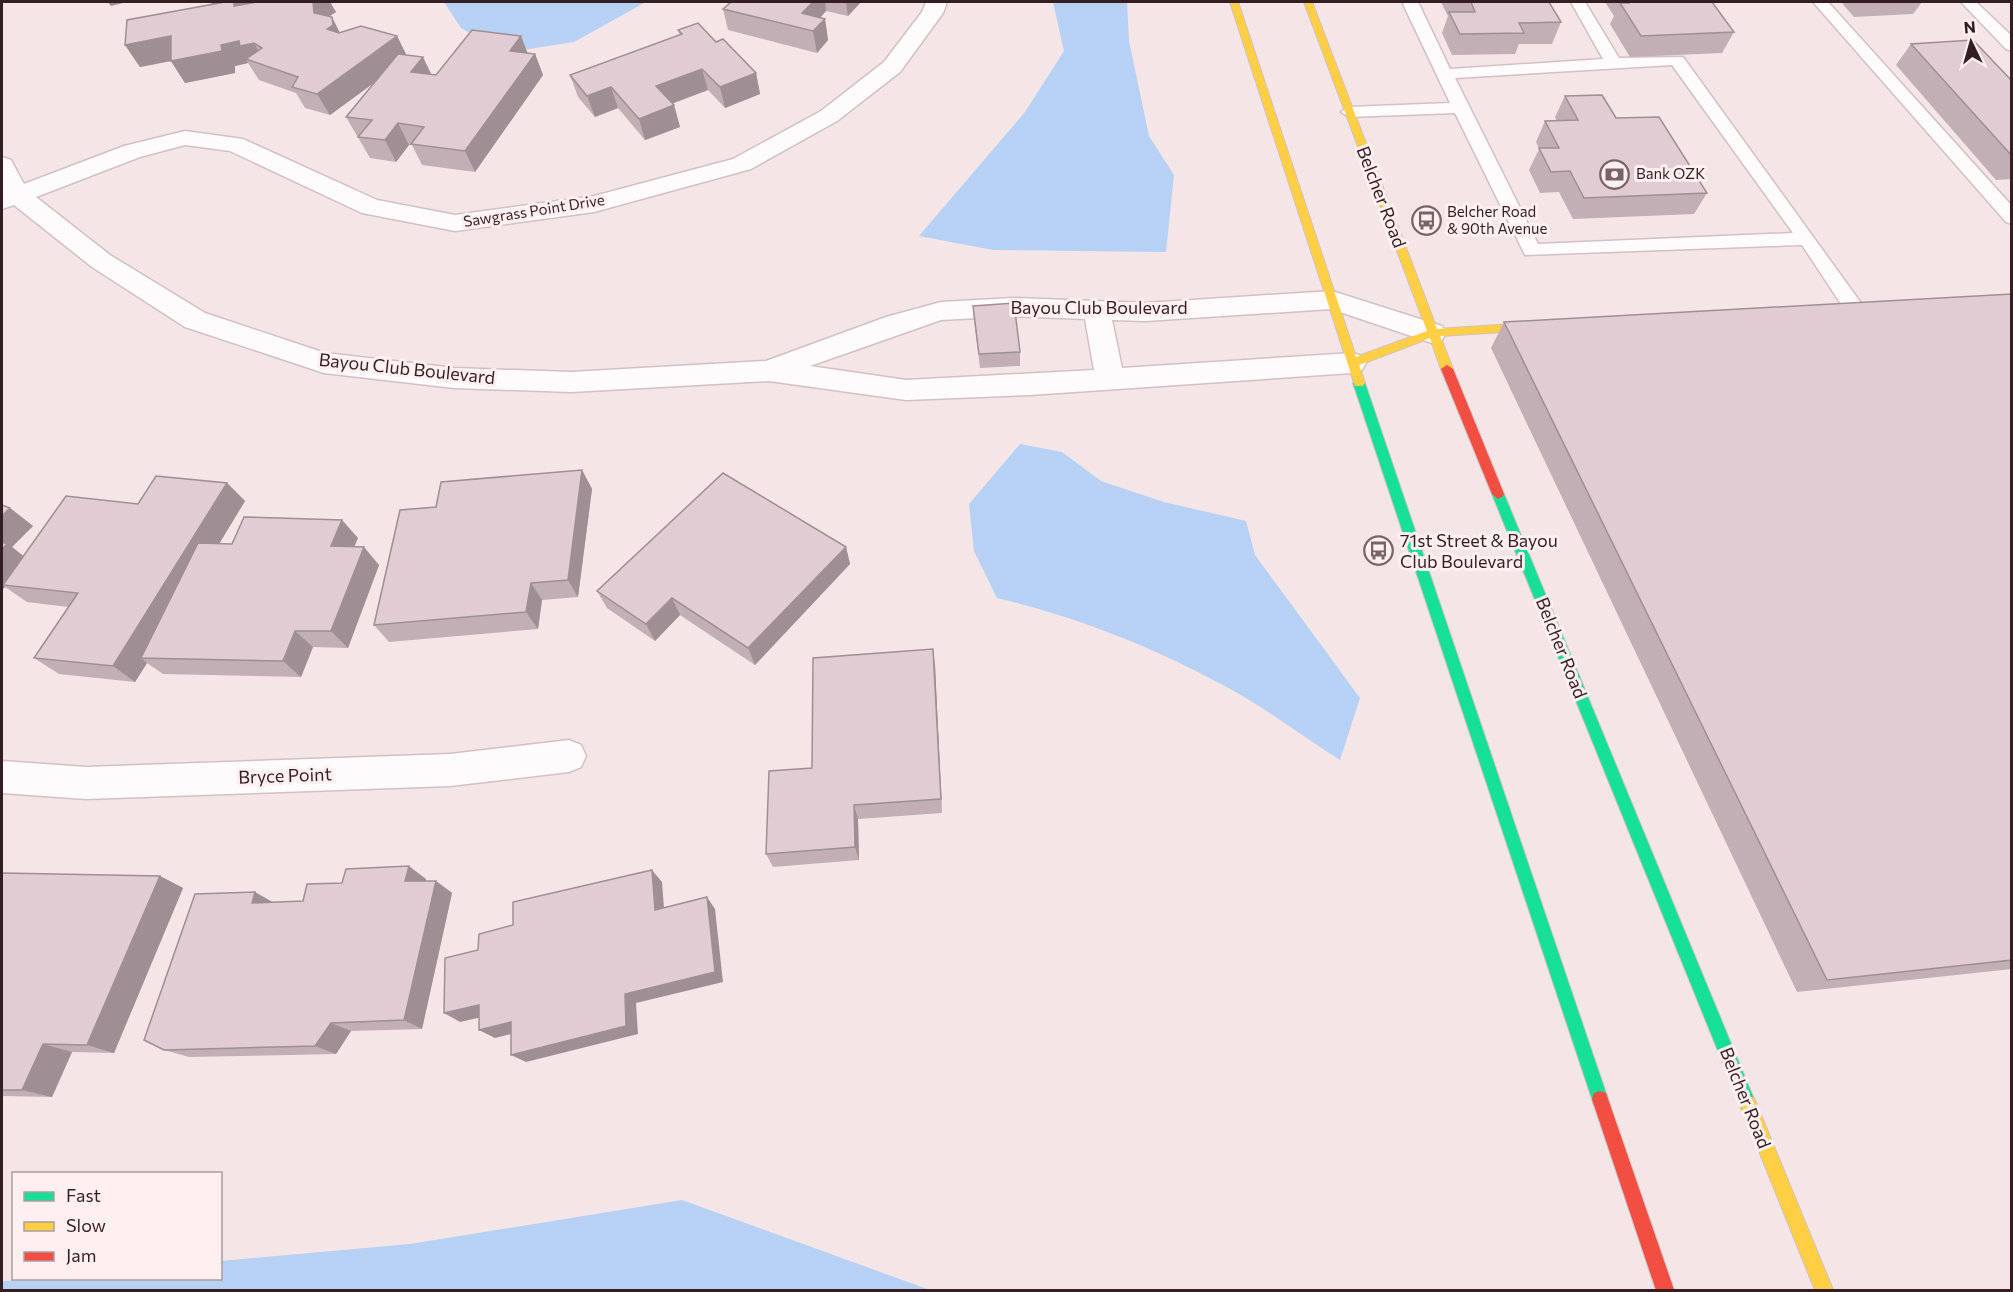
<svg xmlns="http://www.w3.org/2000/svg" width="2013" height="1292" viewBox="0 0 2013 1292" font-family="Commissioner,sans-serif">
  <rect width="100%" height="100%" fill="#f4e5e6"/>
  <!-- water -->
  <g fill="#b7d1f5">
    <path d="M444,2H646L574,42L504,53L461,28Z"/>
    <path d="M1053,2H1127L1129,41L1149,136L1174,175L1166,252L993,250L919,236L1025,112L1064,51Z"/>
    <path d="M1020,444L1062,452L1101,481L1164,502L1246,521L1255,555L1360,698L1340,760C1301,735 1264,707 1223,685C1153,647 1075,616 997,598L974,551L969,504Z"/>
    <path d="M682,1200L930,1290H2V1281L32,1279L220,1278L221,1261L410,1244Z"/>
  </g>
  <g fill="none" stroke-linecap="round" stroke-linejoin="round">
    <defs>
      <g id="lane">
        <path d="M1405,2H1417L1419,4L1450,69L1603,59L1571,2H1585L1619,58L1683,57L1861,303L1864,308L1861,313H1847L1802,245L1525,255L1455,113L1349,117L1341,112L1349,107L1450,103L1403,4ZM1672,65L1793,233L1538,244L1455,78Z"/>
        <path d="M1813,2H1828L2012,206V224L2006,222Z"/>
        <path d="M1961,2H1976L2012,36V51L2006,49Z"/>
      </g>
      <g id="street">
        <path d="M926,2H947L943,13L900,72L837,121L751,169L594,212L455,231L362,213L230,151L185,145L140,157L36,197L110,255L205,313L325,353L454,368L571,372L766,361L886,317L941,302L1013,298L1146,303L1332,291L1442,326L1446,333L1442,340L1432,343L1331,309L1146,321L1112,320L1122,368L1352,353L1362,356L1366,363L1362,370L1352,373L1030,395L906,400L769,381L571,392L454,388L324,373L185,327L92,267L14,205L2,209V157L11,160L24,184L124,146L185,131L243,139L377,200L455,215L594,196L733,159L821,111L884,62L922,12ZM1013,316L1085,319L1094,370L906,380L810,366L941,320Z"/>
        <path d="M569,740L581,745L586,756L581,767L569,772L450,786L86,799L2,793V761L86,767L450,754Z"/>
      </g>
      <g id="fast">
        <path d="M1359,379L1365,383L1608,1099L1606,1105L1600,1107L1594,1105L1592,1099L1353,383Z"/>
        <path d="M1498,489L1504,494L1756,1104L1754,1110L1748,1112L1742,1110L1492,494Z"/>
      </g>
      <g id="slow">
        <path d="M1230,2H1238L1356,357L1427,331L1304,2H1312L1437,329L1546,322L1550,323V329L1440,336L1453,369L1447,373L1441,369L1430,338L1359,365L1365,383L1363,386H1355Z"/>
        <path d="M1748,1096L1754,1098L1833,1290H1815L1740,1104L1742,1098Z"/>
      </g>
      <g id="jam">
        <path d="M1447,365L1453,369L1504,494L1502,497L1498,499L1492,494L1441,369Z"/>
        <path d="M1600,1091L1606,1093L1608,1099L1674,1290H1656L1592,1099L1594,1093Z"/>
      </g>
    </defs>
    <!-- lane casing -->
    <use href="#lane" stroke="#d3c0c3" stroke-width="3"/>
    <!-- street casing -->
    <use href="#street" stroke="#d3c0c3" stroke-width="3"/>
    <!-- fast casing -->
    <use href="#fast" stroke="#d3c0c3" stroke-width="2"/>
    <!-- slow casing -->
    <use href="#slow" stroke="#d3c0c3" stroke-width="2"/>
    <!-- jam casing -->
    <use href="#jam" stroke="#d3c0c3" stroke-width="2"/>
    <!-- lane -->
    <use href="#lane" fill="#fdfbfb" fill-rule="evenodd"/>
    <!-- street -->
    <use href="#street" fill="#fdfbfb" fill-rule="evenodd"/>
    <!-- fast -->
    <use href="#fast" fill="#16e098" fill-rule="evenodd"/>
    <!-- slow -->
    <use href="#slow" fill="#ffcf43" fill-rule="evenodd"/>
    <!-- jam -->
    <use href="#jam" fill="#f24e42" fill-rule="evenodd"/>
  </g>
  <!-- wall -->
  <g fill="#c1afb5">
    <path d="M211,2H330L336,12L329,16L340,33L397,36L406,55L432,74L436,75L521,36L527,53L535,54L543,75L475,172L422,165L412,145H409L396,162L370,158L346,117L375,82L330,115L305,108L296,93L259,80L248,63L235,66V73L185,83L171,61L140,67L125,45L212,4Z"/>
    <path d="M731,2H861L848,16L826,11L820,18L825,19L828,40L817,53L728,30L723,9Z"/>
    <path d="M1441,2H1549L1561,22L1552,44H1519L1515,54L1452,55L1442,33L1448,16Z"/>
    <path d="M1605,2H1712L1734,32L1722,53L1630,57L1610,24L1614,16Z"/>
    <path d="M1841,2H1922L1913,14L1854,17Z"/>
    <path d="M678,30L716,42L756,73L760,94L725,108L708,90L672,104L674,105L680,127L645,140L618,108L595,117L578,97L570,75L680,35Z"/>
    <path d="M1911,44L2012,81V179L1996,180L1896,65Z"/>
    <path d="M1565,96L1616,118L1707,193L1694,214L1573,219L1559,192L1540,193L1529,170L1539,149L1536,142L1545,121H1557L1555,117Z"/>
    <path d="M2012,294V969L1797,992L1491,348L1504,322Z"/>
    <path d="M973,306L1020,352V366L980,368L974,320Z"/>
    <path d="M582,470L592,489L578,597L542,600L538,629L389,642L374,625L436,507Z"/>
    <path d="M227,483L245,501L219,544H232L358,538L354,546L379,565L348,648L313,647L301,677L163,674L147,663L135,682L59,674L34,658L68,607L27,602L5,587L2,590V505L10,508L33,526L12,547L23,556L138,504Z"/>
    <path d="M846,547L850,564L755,665L680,615L655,641L607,608L597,591Z"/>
    <path d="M935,665L942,813L858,819L859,860L773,867L766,854L812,768Z"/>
    <path d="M2,873L160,876L183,888L114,1053L72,1052L52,1097L2,1096Z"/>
    <path d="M426,879L425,881H436L452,893L422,1029L351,1031L336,1054L189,1057L164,1050L274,902L303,901L342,883Z"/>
  </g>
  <!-- shaded-wall -->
  <g fill="#9d8f93">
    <path d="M108,2H127L111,6Z"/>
    <path d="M211,2H272L219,15Z"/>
    <path d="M313,2H330L336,12L324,20L314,13Z"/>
    <path d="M813,2H825L826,11L809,30L802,13Z"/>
    <path d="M846,2H861L848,16Z"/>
    <path d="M332,17L343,39L327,29Z"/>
    <path d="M825,19L828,40L817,53L813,31Z"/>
    <path d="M171,36L186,58L140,67L125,45Z"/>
    <path d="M397,36L408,58L330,115L317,94Z"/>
    <path d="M521,36L529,57L510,51Z"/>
    <path d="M239,41L254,43L266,64L246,59L248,63L235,66V73L185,83L171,61L221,45Z"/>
    <path d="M535,54L543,75L475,172L465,151Z"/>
    <path d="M423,57L433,78L411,72Z"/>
    <path d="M702,69L708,90L662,107L656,86Z"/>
    <path d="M756,73L760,94L725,108L720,87Z"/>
    <path d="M611,87L618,108L595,117L587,96Z"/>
    <path d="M674,105L680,127L645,140L639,119Z"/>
    <path d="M398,123L409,145L396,162L385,140Z"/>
    <path d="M582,470L592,489L578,597L568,580Z"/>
    <path d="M227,483L245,501L150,658H141L147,663L135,682L113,666Z"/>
    <path d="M10,508L33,526L12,547L31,562L3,585L5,587L2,590V516Z"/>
    <path d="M342,520L358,538L347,564L331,546Z"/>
    <path d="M364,547L379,565L348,648L331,631Z"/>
    <path d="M846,547L850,564L755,665L748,648Z"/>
    <path d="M531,583L542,600L538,629L526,612Z"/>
    <path d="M672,598L680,615L655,641L646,624Z"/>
    <path d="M295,631L313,647L301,677L283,661Z"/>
    <path d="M933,649L935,665L942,813L941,799Z"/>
    <path d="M854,805L858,819L859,860L855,847Z"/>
    <path d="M409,866L426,879L422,893L405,881Z"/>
    <path d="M652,870L662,882L665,921L655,910Z"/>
    <path d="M160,876L183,888L114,1053L87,1045Z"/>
    <path d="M436,881L452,893L422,1029L404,1020Z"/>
    <path d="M255,892L276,904L252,903Z"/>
    <path d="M707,897L715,909L723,982L636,1003L638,1034L526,1062L511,1055L625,994Z"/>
    <path d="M479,1005L495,1014L460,1022L444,1013Z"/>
    <path d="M511,1022L526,1030L495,1038L479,1030Z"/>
    <path d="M331,1023L351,1031L336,1054L315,1046Z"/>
    <path d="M43,1044L72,1052L52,1097L22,1090Z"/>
  </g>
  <!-- building -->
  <g fill="#e0ccd2" stroke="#9d8f93" stroke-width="1.5">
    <path d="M225,2H234V6L257,2H313L314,13L332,17L333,25L327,29L339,33L361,26L397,36L317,94L292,87L298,77L246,59L262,48L254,43L240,46L239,41L221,45L222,51L171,61V36L125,45L127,20Z"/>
    <path d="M731,2H813L802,13L825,19L813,31L723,9Z"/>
    <path d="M1471,2H1549L1561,22L1519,23L1524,33L1460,34L1449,12H1475Z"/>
    <path d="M1629,2H1712L1734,32L1641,36L1620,3H1629Z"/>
    <path d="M698,23L716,42L723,39L756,73L720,87L702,69L656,86L674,105L639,119L611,87L587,96L570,75L682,34L678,30Z"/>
    <path d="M472,30L521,36L510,51L535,54L465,151L411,144L424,127L398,123L385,140L358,137L372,120L346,117L398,54L423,57L411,72L436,75Z"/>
    <path d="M1973,40L2012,81V156L1911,44Z"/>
    <path d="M1602,95L1616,118L1659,117L1707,193L1584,198L1570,171L1551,172L1539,148H1559L1545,121L1578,120L1565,96Z"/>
    <path d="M2012,294V960L1827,980L1504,322Z"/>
    <path d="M1014,303L1020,352L979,354L973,306Z"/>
    <path d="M582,470L568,580L531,583L526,612L374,625L400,510L436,507L441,482Z"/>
    <path d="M723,473L846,547L748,648L672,598L646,624L597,591Z"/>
    <path d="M156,476L227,483L113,666L34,658L78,593L3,585L66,496L138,504Z"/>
    <path d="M2,505L10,508L2,516Z"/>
    <path d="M244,517L342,520L331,546L364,547L331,631H295L283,661L141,658L198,543L232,544Z"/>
    <path d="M2,542L7,544L2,549Z"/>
    <path d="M933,649L941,799L854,805L855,847L766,854L769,771L812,768L813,658Z"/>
    <path d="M409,866L405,881H436L404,1020L331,1023L315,1046L164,1050L144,1040L195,894L255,892L252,903L303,901L307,884L342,883L346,869Z"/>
    <path d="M652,870L655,910L707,897L715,972L625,994L626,1026L511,1055V1022L479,1030V1005L444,1013L445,958L478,950L479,934L513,925V902Z"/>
    <path d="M2,873L160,876L87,1045L43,1044L22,1090H2Z"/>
  </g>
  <!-- icons -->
  <defs>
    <symbol id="bank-ring" viewBox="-11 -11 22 22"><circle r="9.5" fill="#fef0f1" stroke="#786466" stroke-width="1.5"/><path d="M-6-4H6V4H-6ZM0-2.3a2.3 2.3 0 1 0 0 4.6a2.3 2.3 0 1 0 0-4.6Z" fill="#786466"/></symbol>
    <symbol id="bus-ring" viewBox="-11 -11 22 22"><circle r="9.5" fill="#fef0f1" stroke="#786466" stroke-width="1.5"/><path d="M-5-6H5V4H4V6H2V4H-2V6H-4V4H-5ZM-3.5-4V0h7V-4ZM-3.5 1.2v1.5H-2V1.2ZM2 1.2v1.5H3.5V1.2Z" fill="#786466"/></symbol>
  </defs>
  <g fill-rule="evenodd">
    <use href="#bank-ring" x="1598" y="158" width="33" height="33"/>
    <use href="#bus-ring" x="1410" y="204" width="33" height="33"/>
    <use href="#bus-ring" x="1362" y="534" width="33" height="33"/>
  </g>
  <g text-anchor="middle" stroke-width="6" stroke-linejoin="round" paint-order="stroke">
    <!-- far-poi labels -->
    <g font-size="15" fill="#351e21" stroke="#fef0f1" text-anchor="start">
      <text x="1636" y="179">Bank OZK</text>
      <text x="1447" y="217">Belcher Road<tspan x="1447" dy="17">&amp; 90th Avenue</tspan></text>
    </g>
    <!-- far-street labels -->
    <g font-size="15" fill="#351e21" stroke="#fef0f1">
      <text transform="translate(534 211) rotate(-9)" y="5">Sawgrass Point Drive</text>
    </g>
    <!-- street labels -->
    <g font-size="18" fill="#351e21" stroke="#fef0f1">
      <text transform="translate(1381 197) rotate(69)" y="6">Belcher Road</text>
      <text x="1099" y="314">Bayou Club Boulevard</text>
      <text transform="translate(407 369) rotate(6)" y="6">Bayou Club Boulevard</text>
      <text transform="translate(1561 648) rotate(68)" y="6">Belcher Road</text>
      <text transform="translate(285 776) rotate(-2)" y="6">Bryce Point</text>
      <text transform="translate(1745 1098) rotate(68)" y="6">Belcher Road</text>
    </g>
    <!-- poi labels -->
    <g font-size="18" fill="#351e21" stroke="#fef0f1" text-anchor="start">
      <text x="1400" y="547">71st Street &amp; Bayou<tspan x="1400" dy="21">Club Boulevard</tspan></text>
    </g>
  </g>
  <!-- border -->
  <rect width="2013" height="1292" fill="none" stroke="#351e21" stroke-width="6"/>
  <!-- legend -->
  <rect x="12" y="1172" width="210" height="108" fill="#fef0f1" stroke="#ae9c9e" stroke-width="1.5"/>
  <rect x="24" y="1192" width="30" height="9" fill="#16e098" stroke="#ae9c9e" stroke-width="1.5"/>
  <text x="66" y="1202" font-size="18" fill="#351e21">Fast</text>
  <rect x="24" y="1222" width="30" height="9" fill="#ffcf43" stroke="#ae9c9e" stroke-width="1.5"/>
  <text x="66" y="1232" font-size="18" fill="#351e21">Slow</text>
  <rect x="24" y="1252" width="30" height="9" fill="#f24e42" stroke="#ae9c9e" stroke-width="1.5"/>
  <text x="66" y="1262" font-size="18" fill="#351e21">Jam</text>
  <!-- north arrow -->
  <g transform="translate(1971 42) rotate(355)" stroke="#fef0f1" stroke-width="4.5" paint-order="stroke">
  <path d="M0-4.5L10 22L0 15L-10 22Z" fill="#351e21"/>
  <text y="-9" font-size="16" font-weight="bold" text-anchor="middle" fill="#351e21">N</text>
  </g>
</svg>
